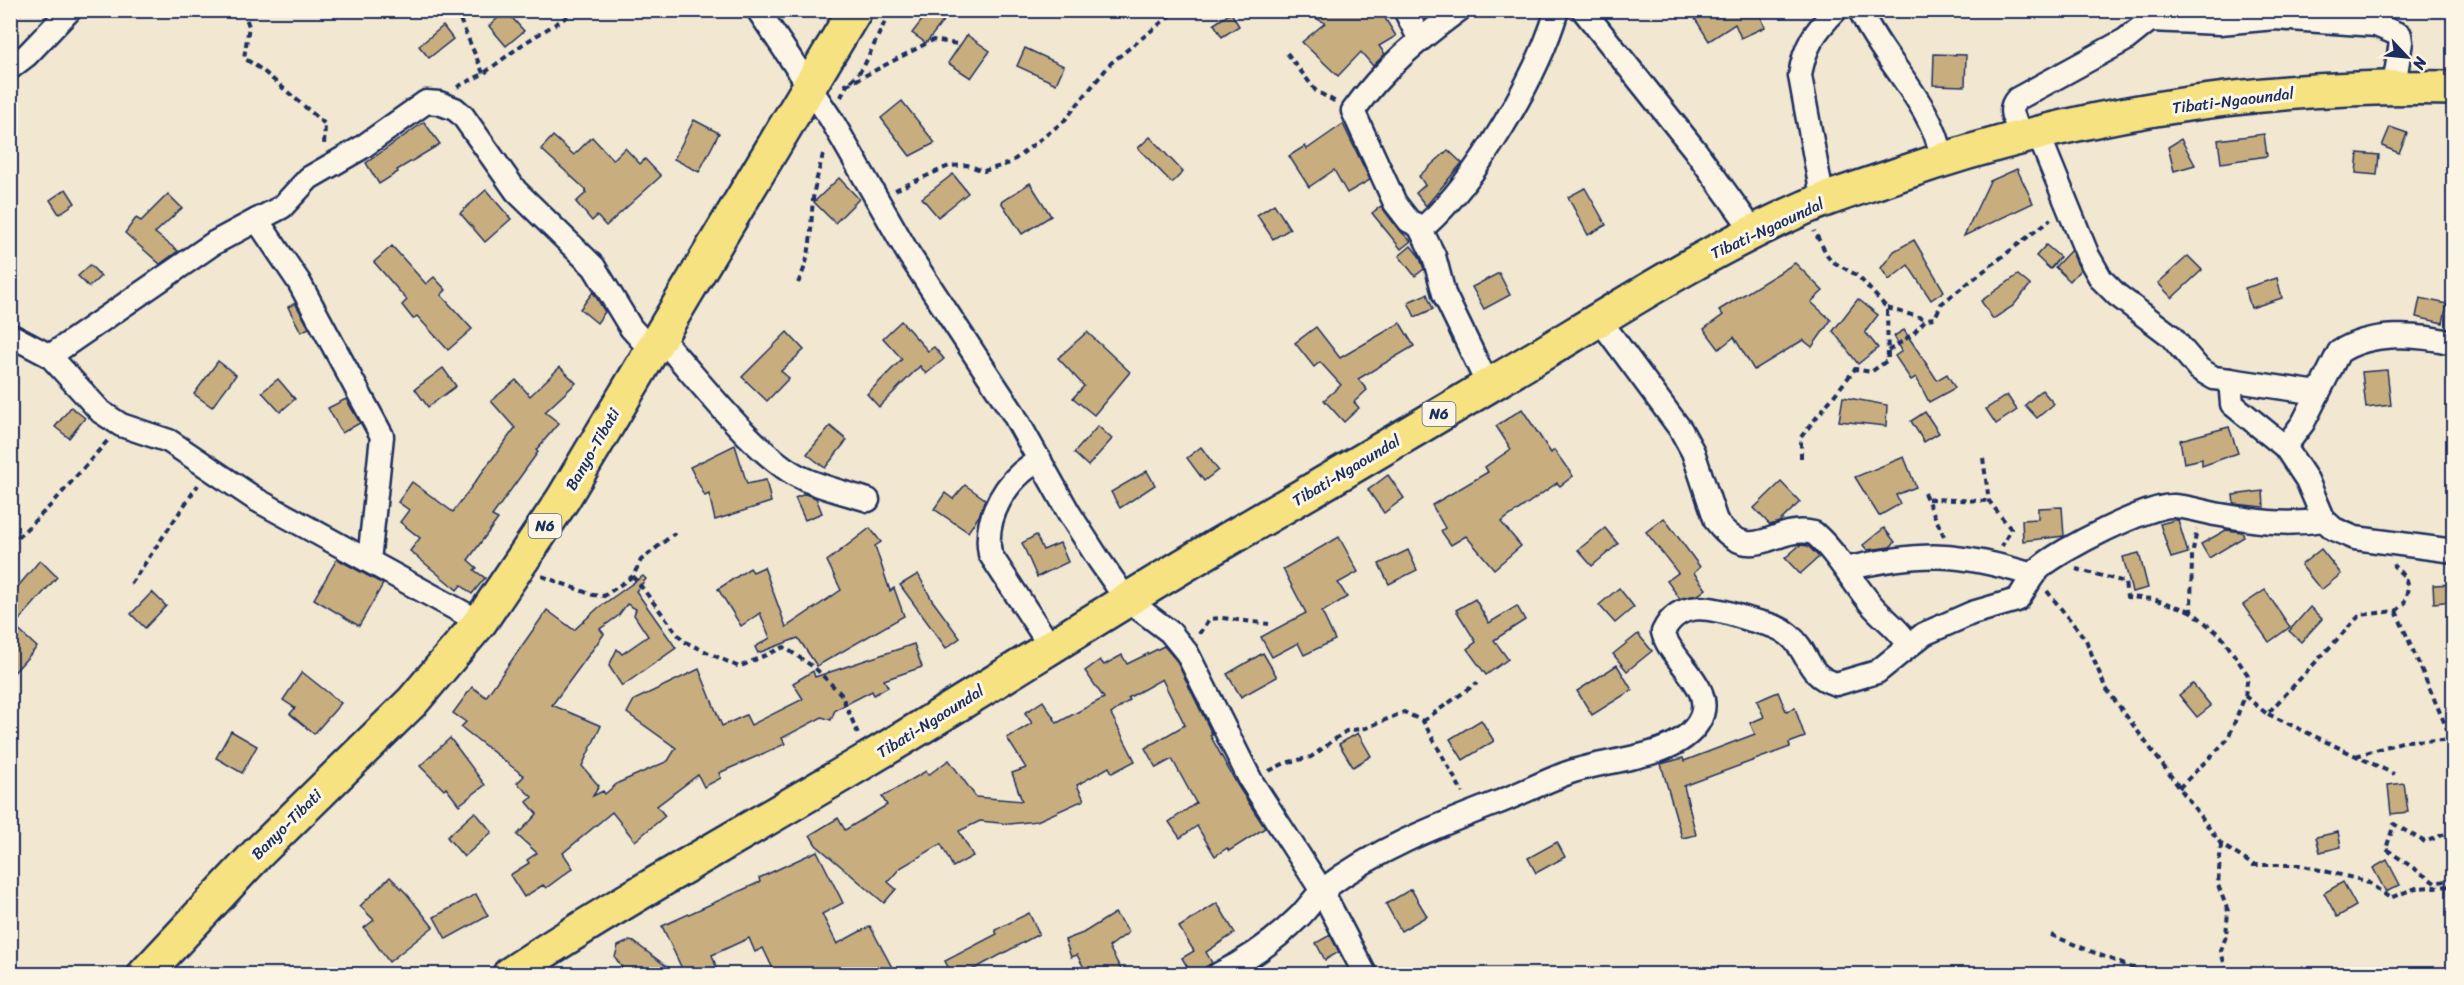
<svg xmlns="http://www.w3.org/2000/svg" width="2464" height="985" viewBox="0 0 2464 985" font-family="Sriracha,sans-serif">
  <rect width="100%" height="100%" fill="#f2e7d1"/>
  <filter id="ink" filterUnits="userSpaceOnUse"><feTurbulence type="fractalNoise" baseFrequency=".0167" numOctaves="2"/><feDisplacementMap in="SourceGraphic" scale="12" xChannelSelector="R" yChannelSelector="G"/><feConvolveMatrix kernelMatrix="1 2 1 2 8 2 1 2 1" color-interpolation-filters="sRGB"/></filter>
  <g filter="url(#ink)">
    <!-- building -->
    <g fill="#c8ae7f" stroke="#1b2f5e" stroke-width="1.5">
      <path d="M930,10H952L926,43L912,33Z"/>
      <path d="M1301,10H1364L1369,16L1380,10L1396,36L1379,46L1385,54L1373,66L1361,52L1338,76L1302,42L1325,23Z"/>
      <path d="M1704,10H1758L1765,27L1741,38L1735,24L1709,41L1694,17Z"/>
      <path d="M506,11L524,31L506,46L489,26Z"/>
      <path d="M1231,13L1239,26L1222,37L1214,24Z"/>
      <path d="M443,26L453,39L429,58L419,46Z"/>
      <path d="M967,35L990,51L971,78L948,63Z"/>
      <path d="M1025,48L1064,66L1056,84L1017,66Z"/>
      <path d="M1934,54L1966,55L1965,86L1933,85Z"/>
      <path d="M902,101L935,143L910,156L881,118Z"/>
      <path d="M694,120L719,133L699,172L674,159Z"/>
      <path d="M424,122L440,144L397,170L398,172L379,184L366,163Z"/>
      <path d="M1343,124L1370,180L1347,193L1334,170L1309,187L1289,156L1305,146L1307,149Z"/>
      <path d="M2390,127L2407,133L2399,153L2382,146Z"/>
      <path d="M2264,134L2267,156L2221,163L2218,140Z"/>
      <path d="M553,136L574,155L592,137L613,160L625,148L640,164L645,159L661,176L606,226L597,216L592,221L576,202L586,193L585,189L541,149Z"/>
      <path d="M1150,137L1183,172L1172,183L1138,148Z"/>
      <path d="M2181,139L2195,165L2174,171L2168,147Z"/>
      <path d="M1448,150L1462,163L1426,206L1416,193L1425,185L1419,176Z"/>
      <path d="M2358,153L2379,155L2377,175L2356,173Z"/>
      <path d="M2017,169L2033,203L1964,236L1990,181Z"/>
      <path d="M953,174L968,193L938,217L922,198Z"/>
      <path d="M839,178L859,199L835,223L814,202Z"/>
      <path d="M1030,183L1051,216L1022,234L1001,202Z"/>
      <path d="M1585,188L1606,225L1588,235L1568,197Z"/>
      <path d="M66,189L75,203L59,214L50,200Z"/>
      <path d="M486,190L511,219L485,242L460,213Z"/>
      <path d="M168,194L182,208L155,233L178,251L160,264L125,233L136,218L141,221Z"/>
      <path d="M1274,204L1290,229L1273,239L1257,215Z"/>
      <path d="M1381,206L1398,229L1411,241L1401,249L1372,213Z"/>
      <path d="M1914,240L1944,291L1931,300L1908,265L1889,280L1881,268L1894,251Z"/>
      <path d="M2046,245L2060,257L2050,269L2036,256Z"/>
      <path d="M392,246L426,284L434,277L446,290L441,295L472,329L448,350L417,316L413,319L402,305L407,300L374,262Z"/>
      <path d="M1411,246L1419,256L1424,269L1415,276L1399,256Z"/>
      <path d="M2071,250L2080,270L2070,281L2055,267Z"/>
      <path d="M2188,256L2202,270L2172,298L2158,283Z"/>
      <path d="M1795,263L1823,291L1811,302L1831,320L1812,347L1803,340L1754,370L1734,337L1719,349L1704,329L1723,315L1719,310Z"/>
      <path d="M90,265L101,276L89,287L78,276Z"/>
      <path d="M1499,273L1510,295L1484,309L1472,287Z"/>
      <path d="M2018,275L2030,285L2013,306L1993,319L1981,301Z"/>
      <path d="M2277,278L2282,298L2251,308L2245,288Z"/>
      <path d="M593,292L605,312L597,323L580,309Z"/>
      <path d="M1427,294L1433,309L1415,317L1408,302Z"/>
      <path d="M2420,298L2447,304L2443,323L2416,317Z"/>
      <path d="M1858,299L1878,315L1865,332L1878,348L1858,364L1833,331Z"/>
      <path d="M295,303L309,328L301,332L288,307Z"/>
      <path d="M901,321L928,351L934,347L944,359L926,374L920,366L879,407L867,394L902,359L883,338Z"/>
      <path d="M1400,323L1414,346L1358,379L1367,390L1354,402L1359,408L1344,422L1324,400L1341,385L1320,362L1314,367L1295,343L1316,327L1340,358Z"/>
      <path d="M1904,330L1937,380L1947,374L1955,388L1929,402L1916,377L1911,380L1895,356L1902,351L1894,336Z"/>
      <path d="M787,332L804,350L781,371L789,378L767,401L742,377Z"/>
      <path d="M1087,332L1130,372L1094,415L1073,398L1084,386L1058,358Z"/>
      <path d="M218,361L236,375L212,407L194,394Z"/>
      <path d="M560,367L576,383L545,412L559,423L536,450L538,452L492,516L498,519L468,560L477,568L474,570L485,578L472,594L461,585L457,590L410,551L420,538L400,522L409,510L398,502L412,482L453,512L515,428L491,401L516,380L530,396Z"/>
      <path d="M443,368L456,386L428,407L415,389Z"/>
      <path d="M2387,370L2391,405L2366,408L2362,372Z"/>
      <path d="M278,379L295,399L280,412L262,392Z"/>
      <path d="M2042,390L2054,404L2037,418L2025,405Z"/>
      <path d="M2007,395L2017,410L1996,424L1986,409Z"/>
      <path d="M1843,397L1887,405L1886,426L1839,421Z"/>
      <path d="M346,399L360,423L342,433L328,408Z"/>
      <path d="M71,407L85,418L69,438L55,427Z"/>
      <path d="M1522,409L1551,453L1554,450L1573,476L1560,486L1557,483L1501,522L1521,546L1494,569L1466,536L1451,545L1441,531L1445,528L1432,505L1488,472L1485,467L1511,449L1496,426Z"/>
      <path d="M1925,412L1939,433L1924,442L1911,421Z"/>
      <path d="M830,426L847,440L825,468L807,454Z"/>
      <path d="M1098,426L1112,439L1088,466L1074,453Z"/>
      <path d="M2229,427L2238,453L2202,466V459L2184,463L2180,440Z"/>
      <path d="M735,445L747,484L766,480L771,502L715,520L709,494L705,496L690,467Z"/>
      <path d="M1201,447L1218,470L1204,481L1187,458Z"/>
      <path d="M1904,457L1916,487L1896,495L1900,504L1879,516L1855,477Z"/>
      <path d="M1147,471L1155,485L1120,508L1111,492Z"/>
      <path d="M1388,475L1404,498L1384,513L1368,490Z"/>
      <path d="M1781,482L1800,502L1779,522L1770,525L1754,508Z"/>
      <path d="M965,485L985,499L979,516L968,532L934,509L945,493L953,499Z"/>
      <path d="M2263,491L2264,507L2234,504L2233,495Z"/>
      <path d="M805,494L816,498L822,513L805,520L795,498Z"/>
      <path d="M2062,507L2064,536L2023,541L2022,520L2038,519V508Z"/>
      <path d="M1664,518L1700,567L1694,573L1706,589L1698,595L1680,599L1667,581L1678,573L1646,532Z"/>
      <path d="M2175,520H2178L2188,553L2171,558L2160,524Z"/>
      <path d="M870,528L881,542L875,546L890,591L894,588L904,616L817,666L798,638L758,653L755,647L770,638L760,613L741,626L718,589L750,568L753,572L764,567L786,627L841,590L827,561Z"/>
      <path d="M1605,528L1618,544L1592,566L1578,550Z"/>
      <path d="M1884,528L1895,542L1890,547L1867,550L1863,545Z"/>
      <path d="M2226,530L2242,532L2244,537L2209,558L2201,544Z"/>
      <path d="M1036,535L1043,550L1060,543L1068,562L1037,577L1022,543Z"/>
      <path d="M1339,537L1358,572L1338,583L1347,597L1322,612L1335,640L1304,655L1298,643L1272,657L1261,637L1306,613L1283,569Z"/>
      <path d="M1800,545L1808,546L1819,557L1800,574L1785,558Z"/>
      <path d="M2321,549L2341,574L2321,590L2301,565Z"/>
      <path d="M1408,550L1417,570L1389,584L1379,564Z"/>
      <path d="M2139,553L2148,588L2132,592L2123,557Z"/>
      <path d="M337,559L383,584L359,626L314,599Z"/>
      <path d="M40,560L57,577L14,626L37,647L10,677V596Z"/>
      <path d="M918,574L932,600L960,638L946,648L900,585Z"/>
      <path d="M643,576L646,579L636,591L676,648L622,686L609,666L617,649L622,654L648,636L634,615L636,609L627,604L618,616L600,629L604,634L552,705L601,726L582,766L599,786L593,796L603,791L605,794L618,783L668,761L676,748L627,713L634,700L699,669L722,726L746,715L751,725L803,699L793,683L813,671L815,677L914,644L922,667L884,680L888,687L874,695L872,691L835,710L831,720L822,717L782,738L785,744L719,773L721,778L704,787L698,775L657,806L665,816L635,841L612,812L563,853L573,868L546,888L543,885L524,897L510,875L529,863L527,860L537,853L517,835L537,814L527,802L532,797L517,783L524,776L461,727L466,722L453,713L472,687L486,697L547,610L574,630L598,608Z"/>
      <path d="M2454,584V601L2434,603L2433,585Z"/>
      <path d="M1619,588L1634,607L1615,623L1599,605Z"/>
      <path d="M2265,590L2290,627L2269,642L2243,605Z"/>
      <path d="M152,592L166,606L145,628L131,614Z"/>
      <path d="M1475,599L1489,623L1517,606L1525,620L1494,640L1508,659L1486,675L1467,649L1476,642L1456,610Z"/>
      <path d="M2310,607L2322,619L2301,642L2289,631Z"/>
      <path d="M1638,634L1652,651L1627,671L1613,654Z"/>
      <path d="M1164,646L1176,660L1212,734L1210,735L1238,786L1265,828L1229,851L1227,848L1215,856L1197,826L1180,838L1169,822L1196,803L1172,759L1156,768L1145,748L1185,725L1162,679L1128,698L1130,700L1111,714L1135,761L1112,773L1109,767L1077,785L1084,800L1037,821L1010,824L980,821L959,831L973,856L953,867L941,844L900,868L888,882L896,889L884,903L816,845L810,835L838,818L845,830L887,805L882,797L926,771L928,775L949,760L976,797L1022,801L1012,773L1026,768L1007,738L1032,723L1025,713L1043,701L1057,723L1104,698L1085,671L1100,660L1104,665L1122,655L1127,664Z"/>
      <path d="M1263,653L1277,677L1241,697L1227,674Z"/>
      <path d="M1617,665L1632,690L1592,715L1577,691Z"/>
      <path d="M302,672L341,703L314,734L290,714L295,708L283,700Z"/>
      <path d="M2193,684L2211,706L2197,717L2179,695Z"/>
      <path d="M1778,692L1786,711L1795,708L1805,737L1789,743L1790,747L1684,786L1696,835L1682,838L1661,764L1683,758L1684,761L1755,734L1750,723L1764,717L1757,701Z"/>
      <path d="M1481,720L1494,741L1463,760L1450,739Z"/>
      <path d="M231,731L257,746L242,773L216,758Z"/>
      <path d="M1358,733L1371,756L1353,767L1339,744Z"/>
      <path d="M450,738L485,785L459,805L446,788L444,790L420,766Z"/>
      <path d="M2404,783L2408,812L2391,814L2388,785Z"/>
      <path d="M475,812L492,832L464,857L447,837Z"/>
      <path d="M2338,832L2341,847L2320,852L2316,837Z"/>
      <path d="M1557,842L1565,857L1536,873L1528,858Z"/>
      <path d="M817,851L843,903L822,914L837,944L870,926L896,975H776L763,948L755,952L749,938L712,955L719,975H685L662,926L760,882L759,878Z"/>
      <path d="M2387,860L2400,885L2386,892L2373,868Z"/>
      <path d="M390,877L407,894L433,927L389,962L364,928L374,920L360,906Z"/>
      <path d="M2343,882L2356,906L2337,917L2324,893Z"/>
      <path d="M1411,889L1427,916L1401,931L1386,904Z"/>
      <path d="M476,894L488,916L446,939L434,917Z"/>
      <path d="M1217,903L1235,933L1206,952L1212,963L1192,975L1182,958L1194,951L1179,927Z"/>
      <path d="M1029,913L1039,934L963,975H952L945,961L997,934L995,930Z"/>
      <path d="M1115,913L1129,932L1109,947L1124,975H1088L1077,955L1071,957L1065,940L1083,933Z"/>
      <path d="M1330,935L1339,952L1325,960L1316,943Z"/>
      <path d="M629,941L634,942L678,975H627L615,957L618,946Z"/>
    </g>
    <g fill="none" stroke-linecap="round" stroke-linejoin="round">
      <defs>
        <g id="minor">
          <path d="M758,10L831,119L908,253L1013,413L1069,513L1099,560L1126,599L1170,632L1187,653L1251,781L1322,891L1365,974"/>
          <path d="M1405,10L1419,38"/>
          <path d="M1459,10C1417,41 1384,68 1353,111L1395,203L1409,221L1419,226L1434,256L1444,294L1488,385"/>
          <path d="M1583,10L1695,150L1754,232"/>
          <path d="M1860,10C1883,61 1933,104 1942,158"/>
          <path d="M10,68L27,55L70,10"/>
          <path d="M2037,131L2088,256L2101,279L2117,295L2170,335L2199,369L2214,378L2230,380L2232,404L2285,447L2307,480L2324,520L2334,529L2355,538L2454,551"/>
          <path d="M2023,135C2016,122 2006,111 2017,99L2125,40L2150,20L2220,23L2275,18L2376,25L2400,35L2401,42L2394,86"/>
          <path d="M1823,201L1800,76C1804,47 1815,31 1836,10"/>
          <path d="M257,220L282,207L309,178L361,148L426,102L439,103L455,109L463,116L516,191L594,267L631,328L650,349"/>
          <path d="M1419,226H1425C1476,181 1538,76 1557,10"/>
          <path d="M1599,319L1681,430L1693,452L1716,521C1753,569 1773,523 1814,533C1837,553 1851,580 1870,603C1882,618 1898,627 1908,644"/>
          <path d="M10,335L50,356L101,412L121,425L169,441L257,500L480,622"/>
          <path d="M659,336C695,375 757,458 802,478C823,488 846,493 868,500"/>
          <path d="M50,356L214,243L257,220L299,282L382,436L369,561"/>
          <path d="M2230,380L2318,393"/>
          <path d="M2285,447L2303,423L2339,352C2371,331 2418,334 2454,343"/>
          <path d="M1040,460C1007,477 983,517 990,554L1050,646"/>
          <path d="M1846,569C1922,551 1958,552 2033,575"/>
          <path d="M1219,974C1249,959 1276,940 1300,916C1308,908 1315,897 1324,889C1375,850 1434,827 1494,804C1518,795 1541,783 1565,774C1603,758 1674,761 1698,723C1720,689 1670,662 1663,632C1681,594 1721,611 1751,620C1765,624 1777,625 1789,635C1811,653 1804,674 1836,684L1877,672L1924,634L1972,613L2017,600C2026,590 2030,575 2041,567C2060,550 2150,504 2174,506C2188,507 2201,511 2215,514C2254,521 2284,526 2324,520"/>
        </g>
        <g id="highway">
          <path d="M145,974L258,853L413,701L480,622L563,499L855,10"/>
          <path d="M510,974C625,898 746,832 865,761C990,687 1111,607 1237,534C1341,474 1444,412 1547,351C1631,300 1714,248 1804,208C1834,195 1866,186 1897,175C2075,113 2264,84 2454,88"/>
        </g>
      </defs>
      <!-- minor casing -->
      <use href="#minor" stroke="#1b2f5e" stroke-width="27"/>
      <!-- highway casing -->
      <use href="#highway" stroke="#1b2f5e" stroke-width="38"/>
      <!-- path -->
      <g stroke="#1b2f5e" stroke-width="4" stroke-dasharray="6 4.5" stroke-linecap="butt">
        <path d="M243,10L249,26L244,58L262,70L325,124L324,146"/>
        <path d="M456,10L483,73"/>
        <path d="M900,10L889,13L863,68L847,85L933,40L957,44"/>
        <path d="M1287,53L1316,91L1336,102"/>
        <path d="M457,87L483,74L523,44L578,10"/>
        <path d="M841,97L847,85L843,80"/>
        <path d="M895,190L949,166L967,165L984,171L1010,163L1064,121L1111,63L1177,10"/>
        <path d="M798,283C815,248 809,227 814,191C817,177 821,163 824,150"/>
        <path d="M1887,308L1926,319"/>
        <path d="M1888,351L1913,334L1926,319L1935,318L1941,304L2051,219"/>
        <path d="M1801,458V437L1855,369L1871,372L1888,360L1887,308L1858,276L1830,260L1814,231"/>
        <path d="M1983,458L1989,501L2011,529L2002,546"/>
        <path d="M1924,493L1944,536"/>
        <path d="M1928,499L1989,501"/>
        <path d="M10,545L52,504L109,439"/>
        <path d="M2076,569L2125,582L2127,597L2153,599L2191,611"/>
        <path d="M542,576L593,595L604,596L633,576L641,560L675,533"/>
        <path d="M633,576L683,641L739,667L784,647L815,668L841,694L859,736"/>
        <path d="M131,584L198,485"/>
        <path d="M2047,591L2086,640L2105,687L2221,844L2253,865H2299L2366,881L2390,898L2416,888L2454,886"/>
        <path d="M2396,611L2448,731L2450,749L2454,753"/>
        <path d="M1199,634L1209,619L1222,618L1269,624"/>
        <path d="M2245,696L2267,714L2360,615L2396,611L2404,604L2408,588L2405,577L2393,565"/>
        <path d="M2268,714L2394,774"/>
        <path d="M1423,721L1477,683"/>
        <path d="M2356,756L2405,741L2449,740L2454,731"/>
        <path d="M1269,771L1285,763L1311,757L1346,731L1366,728L1404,712L1423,721L1463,793"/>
        <path d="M2179,788L2228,739L2245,696L2248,675L2221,636L2191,611L2192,555L2197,530"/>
        <path d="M2454,830L2425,842L2394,824L2386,849L2435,883L2454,879"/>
        <path d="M2221,844L2218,885L2228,911L2226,936L2221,951L2227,974"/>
        <path d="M2051,935L2147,974"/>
      </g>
      <!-- minor -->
      <use href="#minor" stroke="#fcf5e5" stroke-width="22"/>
      <!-- highway -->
      <use href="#highway" stroke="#f7e281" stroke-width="33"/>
    </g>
  </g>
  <g text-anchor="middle" stroke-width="6" stroke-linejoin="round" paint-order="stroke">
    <!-- shield labels -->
    <g fill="#fcf5e5" stroke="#5e6a86" stroke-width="1.5">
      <rect x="1422.5" y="402" width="33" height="24" rx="4.5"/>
      <rect x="528.5" y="514" width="33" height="24" rx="4.5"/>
    </g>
    <g font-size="15" font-weight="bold" fill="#1b2f5e">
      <text x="1439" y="419">N6</text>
      <text x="545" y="531">N6</text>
    </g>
    <!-- street labels -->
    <g font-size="16" fill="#1b2f5e" stroke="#fcf5e5">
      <text transform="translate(2233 100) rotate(-7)" y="6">Tibati-Ngaoundal</text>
      <text transform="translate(1767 228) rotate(-25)" y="6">Tibati-Ngaoundal</text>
      <text transform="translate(592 449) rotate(-60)" y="6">Banyo-Tibati</text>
      <text transform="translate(1346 470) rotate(-31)" y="6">Tibati-Ngaoundal</text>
      <text transform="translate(930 721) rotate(-32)" y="6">Tibati-Ngaoundal</text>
      <text transform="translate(286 824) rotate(-45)" y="6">Banyo-Tibati</text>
    </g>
  </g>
  <!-- margin -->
  <rect width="2464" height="985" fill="none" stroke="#fcf5e5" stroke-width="36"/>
  <rect x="18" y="18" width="2428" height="949" fill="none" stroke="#1b2f5e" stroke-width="2" filter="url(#ink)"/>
  <!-- north arrow -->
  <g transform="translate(2407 57) rotate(116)" stroke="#fcf5e5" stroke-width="4.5" paint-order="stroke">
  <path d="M0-4.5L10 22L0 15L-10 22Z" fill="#1b2f5e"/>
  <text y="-9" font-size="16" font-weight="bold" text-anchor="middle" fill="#1b2f5e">N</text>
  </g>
</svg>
